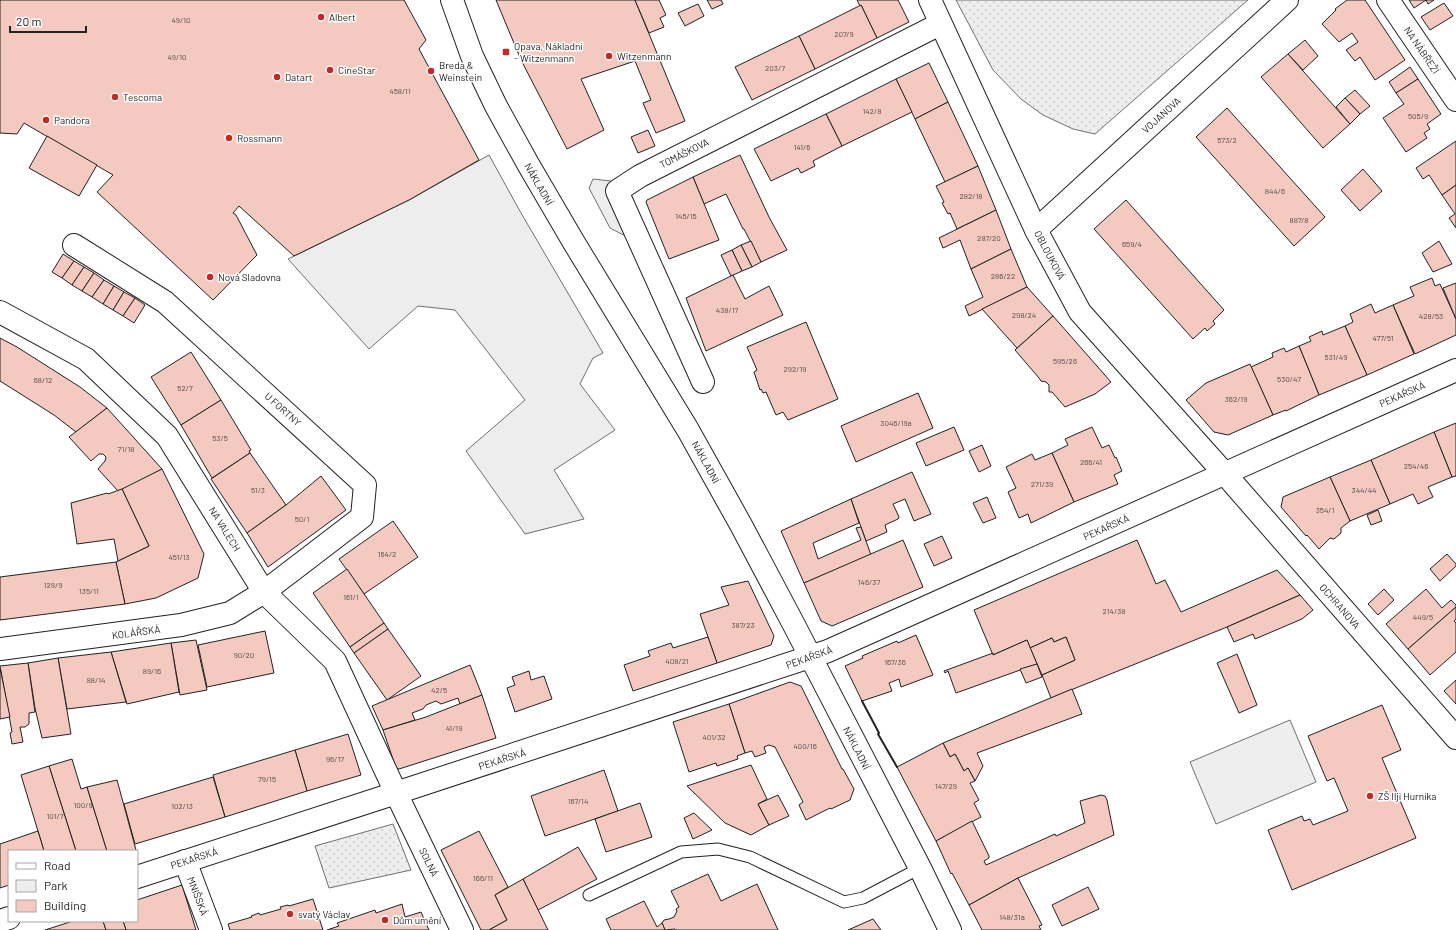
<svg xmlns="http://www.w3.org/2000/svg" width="1456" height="930" viewBox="0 0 1456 930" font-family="Barlow,sans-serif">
  <defs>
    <pattern id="grass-dots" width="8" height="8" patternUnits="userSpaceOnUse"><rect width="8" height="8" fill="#eee"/><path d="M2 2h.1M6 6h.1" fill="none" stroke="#ccc" stroke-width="1.8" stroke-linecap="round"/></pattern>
  </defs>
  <rect width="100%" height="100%" fill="#fff"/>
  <!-- grass -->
  <g fill="url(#grass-dots)" stroke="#6f6f6f">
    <path d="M956,0H1248L1095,134L1073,129L1043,115L1021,99L993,70Z"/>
    <path d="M393,824L411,870L329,888L315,846Z"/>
  </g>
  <!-- park -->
  <path fill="#eee" stroke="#6f6f6f" d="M1290,720L1316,782L1216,824L1190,762Z"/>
  <!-- parking -->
  <g fill="#ededed" stroke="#6f6f6f">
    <path d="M489,155L521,213L603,353L593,358L580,384L615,430L554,470L584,519L525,534L466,451L525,400L455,310L418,306L369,349L288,259L409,200Z"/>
    <path d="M593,179L611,181L641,244L610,228L589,188Z"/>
  </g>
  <!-- building -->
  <g fill="#f3c9c0" stroke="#222">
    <path d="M0,0H404L426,40L419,49L479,160L409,200L294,256L239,206L233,213L236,215L257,255L213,300L97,192L113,175L24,123L17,134L0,133Z"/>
    <path d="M496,0H635L685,121L656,133L643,103L651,100L635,61L581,79L604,130L567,149L521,60Z"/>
    <path d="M635,0H659L666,15L660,18L664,27L649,33Z"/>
    <path d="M707,0H721L723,4L712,9Z"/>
    <path d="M857,0H898L909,22L877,38L861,5L860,6Z"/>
    <path d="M1347,0H1365L1405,60L1375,80L1360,57L1355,61L1346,50L1358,42L1352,33L1339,42L1322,24L1336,10L1335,9Z"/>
    <path d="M1409,0H1434L1428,4L1426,0L1414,8Z"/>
    <path d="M1444,3L1453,16L1430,30L1421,17Z"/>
    <path d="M698,4L704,16L685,26L678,13Z"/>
    <path d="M861,5L877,38L815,69L799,36Z"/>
    <path d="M799,36L815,69L752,100L735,67Z"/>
    <path d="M1305,40L1318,56L1303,70L1288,54Z"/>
    <path d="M1288,54L1350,124L1323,148L1261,77Z"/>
    <path d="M929,63L948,102L915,119L896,79Z"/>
    <path d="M1410,67L1418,79L1396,93L1389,82Z"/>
    <path d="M896,79L912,112L842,146L826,114Z"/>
    <path d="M1418,79L1441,114L1427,124L1430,129L1424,133L1427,138L1406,152L1383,118L1404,104L1396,93Z"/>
    <path d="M1355,90L1370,106L1360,114L1345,98Z"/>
    <path d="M1345,98L1360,114L1350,124L1336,107Z"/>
    <path d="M948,102L978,166L945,182L915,119Z"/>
    <path d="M1227,108L1325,217L1294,246L1196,137Z"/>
    <path d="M826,114L842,146L813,161L815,166L801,173L798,168L771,181L754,149Z"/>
    <path d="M648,130L655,146L638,153L631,137Z"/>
    <path d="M47,136L97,165L79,196L29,168Z"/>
    <path d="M1456,141V185L1442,195L1429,175L1423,179L1416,168Z"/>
    <path d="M740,155L769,217L787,250L761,262L744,229H743L726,194L704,204L693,177Z"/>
    <path d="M978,166L996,210L957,229L950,213L948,214L942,203L944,202L936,186Z"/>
    <path d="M1363,169L1382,191L1360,211L1341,190Z"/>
    <path d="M693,177L719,240L669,259L646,202L647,200Z"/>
    <path d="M1456,185V228L1449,218L1455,214L1442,195Z"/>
    <path d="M1126,200L1224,310L1213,321L1215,324L1207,331L1205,328L1193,339L1094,229Z"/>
    <path d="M996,210L1011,249L971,269L960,240L943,248L939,238Z"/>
    <path d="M751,241L761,262L752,267L741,245Z"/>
    <path d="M1439,241L1452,264L1433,272L1422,253Z"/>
    <path d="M741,245L752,267L742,271L732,250Z"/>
    <path d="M1011,249L1027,287L969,316L965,306L983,297L971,269Z"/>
    <path d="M732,250L742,271L731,276L721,255Z"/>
    <path d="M63,254L74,261L62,278L52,272Z"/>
    <path d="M74,261L84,267L72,285L62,278Z"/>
    <path d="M84,267L94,273L82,291L72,285Z"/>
    <path d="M94,273L104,280L92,297L82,291Z"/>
    <path d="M733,275L745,299L769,286L783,315L706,351L686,298Z"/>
    <path d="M1432,278L1435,286L1440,284L1456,319V335L1415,354L1393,305L1414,296L1410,287Z"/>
    <path d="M104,280L114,286L103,304L92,297Z"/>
    <path d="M1456,283V319L1443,288Z"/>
    <path d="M114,286L124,292L113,310L103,304Z"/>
    <path d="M1027,287L1053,316L1017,348L982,309Z"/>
    <path d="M124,292L135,298L123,316L113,310Z"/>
    <path d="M135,298L145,305L134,323L123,316Z"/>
    <path d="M1371,304L1375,313L1393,305L1414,354L1367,375L1345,326L1353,322L1350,314Z"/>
    <path d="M1053,316L1111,382L1095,394L1065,407L1052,392H1049V385L1046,382L1041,381L1039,378L1015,350Z"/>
    <path d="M806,322L838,399L788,420L783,412L776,415L766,392L763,393L761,389L760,390L754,372L757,370L747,347Z"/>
    <path d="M1345,326L1367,375L1319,395L1299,346L1311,341L1309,337L1322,331L1323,335Z"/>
    <path d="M0,338L17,347L80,387L107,408L76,432L54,415L0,381Z"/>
    <path d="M1299,346L1319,395L1286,411V410L1273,415L1251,367L1273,357L1272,353L1284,348L1286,352Z"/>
    <path d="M191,352L221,400L181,425L151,377Z"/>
    <path d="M1250,364L1273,415L1228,435L1214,432L1186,400L1206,383Z"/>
    <path d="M918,393L933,428L856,462L841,426Z"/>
    <path d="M221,400L251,450L249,451L250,453L212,478L181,425Z"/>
    <path d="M107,408L162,469L133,485L118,491L98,469L105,461L106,457L103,454H99L91,461L69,437Z"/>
    <path d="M1456,423V476L1452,477L1434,432Z"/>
    <path d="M954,427L964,450L926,466L916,443Z"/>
    <path d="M1092,427L1102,448L1109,445L1115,458L1116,457L1122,471L1114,475L1118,484L1074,502L1052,453L1068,445L1065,439Z"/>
    <path d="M1434,432L1452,477L1428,487L1433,497L1418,504L1413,494L1390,504L1371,460Z"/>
    <path d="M982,445L991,466L979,472L969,451Z"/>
    <path d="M250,453L286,505L247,533L211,479Z"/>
    <path d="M1052,453L1074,502L1031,523L1028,514L1019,518L1008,492L1016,488L1006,467L1032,454L1035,460Z"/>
    <path d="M1371,460L1390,504L1350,521L1330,477Z"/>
    <path d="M162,469L204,554L198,578L156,598L125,604L116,562L149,546L122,489Z"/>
    <path d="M912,472L931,514L914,521L905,499L893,504L899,517L898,519L885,525L887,532L866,541L851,499Z"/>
    <path d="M321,476L346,510L268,567L247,533L286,505Z"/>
    <path d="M1330,477L1350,521L1341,528V533L1334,539L1330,538L1319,549L1307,535L1306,536L1281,507L1283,497Z"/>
    <path d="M122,489L149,546L118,561L114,539L77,544L71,503L107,493L108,494Z"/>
    <path d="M987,497L996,518L983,523L973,503Z"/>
    <path d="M851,499L859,523L813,543L818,559L861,540L856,528L861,527L871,555L804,583L781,531Z"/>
    <path d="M1378,510L1382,521L1371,525L1367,515Z"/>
    <path d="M393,521L418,557L364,594L339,559Z"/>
    <path d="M942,536L952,558L934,566L924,544Z"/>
    <path d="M903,540L923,587L832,626L821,621L804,583Z"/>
    <path d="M1137,540L1156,584L1165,580L1181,612L1277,570L1300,595L1227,627L1051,698L1042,675L1075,660L1066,637L1054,642L1052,638L1030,648L1027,640L993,655L974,610Z"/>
    <path d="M1447,554L1456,564V566L1440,581L1430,569Z"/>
    <path d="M116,562L125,604L0,620V577Z"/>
    <path d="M347,569L384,623L350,647L313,593Z"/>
    <path d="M748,581L774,636L771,645L717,663L700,614L729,605L721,587Z"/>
    <path d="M1384,589L1394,600L1378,615L1368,604Z"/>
    <path d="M1426,589L1442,608L1451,600L1456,605V607L1408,649L1386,624Z"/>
    <path d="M1300,595L1313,610L1302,619L1255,639L1253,634L1234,642L1227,627Z"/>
    <path d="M1456,607V619L1454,621L1456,623V652L1430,675L1408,649Z"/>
    <path d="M384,623L388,629L354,653L350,647Z"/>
    <path d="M388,629L421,676L387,700L354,653Z"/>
    <path d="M265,631L274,673L207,687L198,645Z"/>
    <path d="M916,635L933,675L901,687L899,679L889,683L892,691L862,701L845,666L863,658L862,656L897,641L898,643Z"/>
    <path d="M708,637L717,663L633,691L624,665L650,656L648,651L671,643L673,648Z"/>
    <path d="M1066,637L1075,660L1042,675L1030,648L1052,638L1054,642Z"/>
    <path d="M196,640L207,690L180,695L171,643Z"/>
    <path d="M1027,640L1037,664L956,693L948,671L945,673L944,671L993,653V655Z"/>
    <path d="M171,643L179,692L127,704L111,652Z"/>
    <path d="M111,652L126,702L67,709L58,658Z"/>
    <path d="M1237,654L1257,705L1239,713L1217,663Z"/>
    <path d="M58,658L71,734L42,738L35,708L28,663Z"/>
    <path d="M28,663L35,712L29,713V724L25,727H20L23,742L12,744L10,733L12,732L0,666Z"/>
    <path d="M1037,664L1042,677L1026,683L1020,669Z"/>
    <path d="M470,665L482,695L460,704L458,698L441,704L436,701L426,705L423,709L412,713L415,720L383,730L372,706Z"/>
    <path d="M0,668L10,717L0,719Z"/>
    <path d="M529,671L531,680L544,676L552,699L515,712L507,688L515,685L512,677Z"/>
    <path d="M1456,680V704L1444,691Z"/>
    <path d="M790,682L801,686L842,769H843L854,789L850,800L831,809L830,808L806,820L799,805L803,802L775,747L769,745L764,747L766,753L755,757L752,751L745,753L729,704Z"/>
    <path d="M1072,689L1082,714L977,753L983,766L975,781L968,768L964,771L955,754L950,757L943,743Z"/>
    <path d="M482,695L496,738L399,769L396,768L383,730L426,717Z"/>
    <path d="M729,704L745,753L737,756L738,759L717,766L716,763L689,772L673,722Z"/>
    <path d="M1382,705L1401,750L1382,758L1416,838L1292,890L1268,830L1302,816L1304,821L1310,819L1313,825L1348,811L1334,778L1327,781L1308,736Z"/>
    <path d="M348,734L361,775L307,791L295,750Z"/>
    <path d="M943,743L950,757L955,754L964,771L968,768L975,781L970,783L979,800L974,803L981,817L936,841L897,767Z"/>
    <path d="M295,750L307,791L225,817L213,775Z"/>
    <path d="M72,759L81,789L87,787L107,851H76L49,766Z"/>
    <path d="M751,765L767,799L758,804L769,825L751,835L725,823L687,786Z"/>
    <path d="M49,766L76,851H44L21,775Z"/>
    <path d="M604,770L618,811L545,836L531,796Z"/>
    <path d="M213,777L225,817L135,844L124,804Z"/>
    <path d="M117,780L136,850L134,851H107L87,787Z"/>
    <path d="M778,795L789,816L769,825L758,804Z"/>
    <path d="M1101,795L1105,796L1107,800L1114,835L1018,878L969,905L952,873L951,874L936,841L972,821L989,856V858L984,861L986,865L1055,834L1056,836L1085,823L1080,801Z"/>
    <path d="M640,803L652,837L606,852L595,819Z"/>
    <path d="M694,813L712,830L693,839L684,818Z"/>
    <path d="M38,831L44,851H9V885L0,888V844Z"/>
    <path d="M479,831L508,887L495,895L507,920L489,930H481L441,850Z"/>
    <path d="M578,847L597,879L538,910L523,879Z"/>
    <path d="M708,874L721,901L757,884L778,930H676L675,929L665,930L662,923L664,920L669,919L674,917L677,911L676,909L679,907L671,891Z"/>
    <path d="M1018,878L1042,925L1039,926L1041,930H982L969,905Z"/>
    <path d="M523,879L548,930H489L507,920L495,895Z"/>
    <path d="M182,885L196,930H126L123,921H137V900Z"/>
    <path d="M1088,887L1099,909L1062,926L1052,905Z"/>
    <path d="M313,899L323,930H230L228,924L252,917L251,916L259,913L260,915L281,909L280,907L288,905L289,906Z"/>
    <path d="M644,901L657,927L662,923L665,930H611L606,919Z"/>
    <path d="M402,904L405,917L421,912L429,930H327L339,926L337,923L375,910L376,913Z"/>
    <path d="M873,919L881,930H848Z"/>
    <path d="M73,921H103L106,930H45Z"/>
    <path d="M103,921H123L126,930H106Z"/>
  </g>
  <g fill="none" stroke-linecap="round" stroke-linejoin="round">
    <defs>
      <path id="lane" d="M589,895L681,852L718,849L750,857L844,902L863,898L920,868"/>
      <g id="street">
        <path d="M930,0L1036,230L1080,312L1225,474L1456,738"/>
        <path d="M1388,0L1456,100"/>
        <path d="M1036,230L1287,0"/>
        <path d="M0,312L86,359L167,436L264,592L335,661L396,793L462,930"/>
        <path d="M703,382L617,191L640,176L940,24"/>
        <path d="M0,649L181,625L230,613L264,592L362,517L365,485L165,302L74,245"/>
        <path d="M185,861L211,930"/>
        <path d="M137,877L396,793L828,651L1456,370"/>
        <path d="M0,921L9,918"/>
      </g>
      <path id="secondary" d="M452,0L472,56L496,106L528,164L573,241L688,430L741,525L793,623L920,868L950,930"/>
    </defs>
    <!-- lane casing -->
    <use href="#lane" stroke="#222" stroke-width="13"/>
    <!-- street casing -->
    <use href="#street" stroke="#222" stroke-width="24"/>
    <!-- secondary casing -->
    <use href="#secondary" stroke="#222" stroke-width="24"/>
    <!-- lane -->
    <use href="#lane" stroke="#fff" stroke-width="11"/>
    <!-- street -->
    <use href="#street" stroke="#fff" stroke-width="22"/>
    <!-- secondary -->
    <use href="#secondary" stroke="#fff" stroke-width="22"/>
    <!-- wall -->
    <path stroke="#222" stroke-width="2" d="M862,701L879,733L878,734L897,767"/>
  </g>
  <!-- markers -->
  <g fill="#c62828" stroke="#fff" stroke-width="1.5">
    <circle cx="321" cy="17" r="4"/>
    <rect x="502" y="48" width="8" height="8" rx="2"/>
    <circle cx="609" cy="56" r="4"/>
    <circle cx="330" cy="70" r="4"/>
    <circle cx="431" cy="71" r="4"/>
    <circle cx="277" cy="77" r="4"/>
    <circle cx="115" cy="97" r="4"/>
    <circle cx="46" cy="120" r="4"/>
    <circle cx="229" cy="138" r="4"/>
    <circle cx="210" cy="277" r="4"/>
    <circle cx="1370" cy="796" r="4"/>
    <circle cx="290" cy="914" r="4"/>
    <circle cx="385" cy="920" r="4"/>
  </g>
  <g text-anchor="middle" stroke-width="3" stroke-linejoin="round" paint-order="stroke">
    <!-- number labels -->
    <g font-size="8" fill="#564c4a">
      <text x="181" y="23">49/10</text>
      <text x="844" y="37">207/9</text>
      <text x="177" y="60">49/10</text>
      <text x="775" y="71">203/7</text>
      <text x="400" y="94">458/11</text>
      <text x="872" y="114">142/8</text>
      <text x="1418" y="119">505/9</text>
      <text x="1227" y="143">573/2</text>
      <text x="802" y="150">141/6</text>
      <text x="1275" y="194">844/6</text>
      <text x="971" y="199">282/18</text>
      <text x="686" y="219">145/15</text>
      <text x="1299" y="223">887/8</text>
      <text x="989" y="241">287/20</text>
      <text x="1132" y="247">659/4</text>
      <text x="1003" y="279">286/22</text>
      <text x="727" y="313">438/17</text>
      <text x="1024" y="318">298/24</text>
      <text x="1431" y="319">428/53</text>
      <text x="1383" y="341">477/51</text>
      <text x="1336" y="360">531/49</text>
      <text x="1065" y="364">595/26</text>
      <text x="795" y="372">292/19</text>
      <text x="1289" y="382">530/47</text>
      <text x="43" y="383">68/12</text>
      <text x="185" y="391">52/7</text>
      <text x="1236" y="402">362/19</text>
      <text x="896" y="426">3046/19a</text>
      <text x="220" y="441">53/5</text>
      <text x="126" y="452">71/18</text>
      <text x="1091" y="465">266/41</text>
      <text x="1416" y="469">254/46</text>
      <text x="1042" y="487">271/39</text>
      <text x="258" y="493">51/3</text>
      <text x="1364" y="493">344/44</text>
      <text x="1325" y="513">354/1</text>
      <text x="302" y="522">50/1</text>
      <text x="387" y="557">164/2</text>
      <text x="179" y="560">451/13</text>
      <text x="869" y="585">146/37</text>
      <text x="53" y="588">129/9</text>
      <text x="89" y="594">135/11</text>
      <text x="351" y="600">161/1</text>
      <text x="1114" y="614">214/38</text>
      <text x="1423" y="620">449/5</text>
      <text x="743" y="628">387/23</text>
      <text x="244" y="658">90/20</text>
      <text x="677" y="664">408/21</text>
      <text x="895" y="665">167/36</text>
      <text x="152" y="674">89/16</text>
      <text x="96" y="683">88/14</text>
      <text x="439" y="693">42/5</text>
      <text x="454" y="731">41/19</text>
      <text x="714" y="740">401/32</text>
      <text x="805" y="749">400/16</text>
      <text x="335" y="762">96/17</text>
      <text x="267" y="782">79/15</text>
      <text x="946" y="789">147/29</text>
      <text x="578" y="804">167/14</text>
      <text x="83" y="808">100/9</text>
      <text x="182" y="809">102/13</text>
      <text x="55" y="819">101/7</text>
      <text x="483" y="881">166/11</text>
      <text x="1012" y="920">148/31a</text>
    </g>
    <!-- poi labels -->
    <g font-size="10" fill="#222" stroke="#fff" text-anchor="start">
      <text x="329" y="21">Albert</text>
      <text x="514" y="50">Opava, Nákladní<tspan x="514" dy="12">- Witzenmann</tspan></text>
      <text x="617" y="60">Witzenmann</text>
      <text x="439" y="69">Breda &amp;<tspan x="439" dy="12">Weinstein</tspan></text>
      <text x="338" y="74">CineStar</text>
      <text x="285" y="81">Datart</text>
      <text x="123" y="101">Tescoma</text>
      <text x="54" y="124">Pandora</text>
      <text x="237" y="142">Rossmann</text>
      <text x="218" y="281">Nová Sladovna</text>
      <text x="1378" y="800">ZŠ Ilji Hurníka</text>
      <text x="298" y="918">svatý Václav</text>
      <text x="393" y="924">Dům umění</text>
    </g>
    <!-- street labels -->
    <g font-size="10" fill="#222" stroke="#fff">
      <text transform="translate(1422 50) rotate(56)" y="4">NA NÁBŘEŽÍ</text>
      <text transform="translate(1161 115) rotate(-42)" y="4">VOJANOVA</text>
      <text transform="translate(684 153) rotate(-27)" y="4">TOMÁŠKOVA</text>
      <text transform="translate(539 184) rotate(60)" y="4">NÁKLADNÍ</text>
      <text transform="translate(1050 255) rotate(62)" y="4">OBLOUKOVÁ</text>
      <text transform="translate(1402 394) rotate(-24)" y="4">PEKAŘSKÁ</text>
      <text transform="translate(283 409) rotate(42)" y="4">U FORTNY</text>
      <text transform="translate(706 462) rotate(61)" y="4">NÁKLADNÍ</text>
      <text transform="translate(1106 527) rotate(-24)" y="4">PEKAŘSKÁ</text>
      <text transform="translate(225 529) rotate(58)" y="4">NA VALECH</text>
      <text transform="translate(1340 606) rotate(49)" y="4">OCHRANOVA</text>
      <text transform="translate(136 632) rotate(-8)" y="4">KOLÁŘSKÁ</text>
      <text transform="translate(809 657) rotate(-20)" y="4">PEKAŘSKÁ</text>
      <text transform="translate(857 748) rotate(63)" y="4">NÁKLADNÍ</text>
      <text transform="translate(502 759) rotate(-18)" y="4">PEKAŘSKÁ</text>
      <text transform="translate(194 858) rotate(-18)" y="4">PEKAŘSKÁ</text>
      <text transform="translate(429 862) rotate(64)" y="4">SOLNÁ</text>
      <text transform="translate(198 896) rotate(69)" y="4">MNIŠSKÁ</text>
    </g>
  </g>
  <!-- legend -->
  <rect x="8" y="850" width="130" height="72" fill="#ffffff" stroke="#a7a7a7"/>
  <rect x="16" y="863" width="20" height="6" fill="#ffffff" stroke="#a7a7a7"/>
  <text x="44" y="870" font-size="12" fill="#222222">Road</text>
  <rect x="16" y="880" width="20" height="12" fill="#eeeeee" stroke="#a7a7a7"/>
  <text x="44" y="890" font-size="12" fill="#222222">Park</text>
  <rect x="16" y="900" width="20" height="12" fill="#f3c9c0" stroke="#a7a7a7"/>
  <text x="44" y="910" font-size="12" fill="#222222">Building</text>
  <!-- scale -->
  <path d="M10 26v6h76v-6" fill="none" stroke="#222222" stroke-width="2"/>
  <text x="16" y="26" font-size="12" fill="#222222" stroke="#ffffff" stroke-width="3" paint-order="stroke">20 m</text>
</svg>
